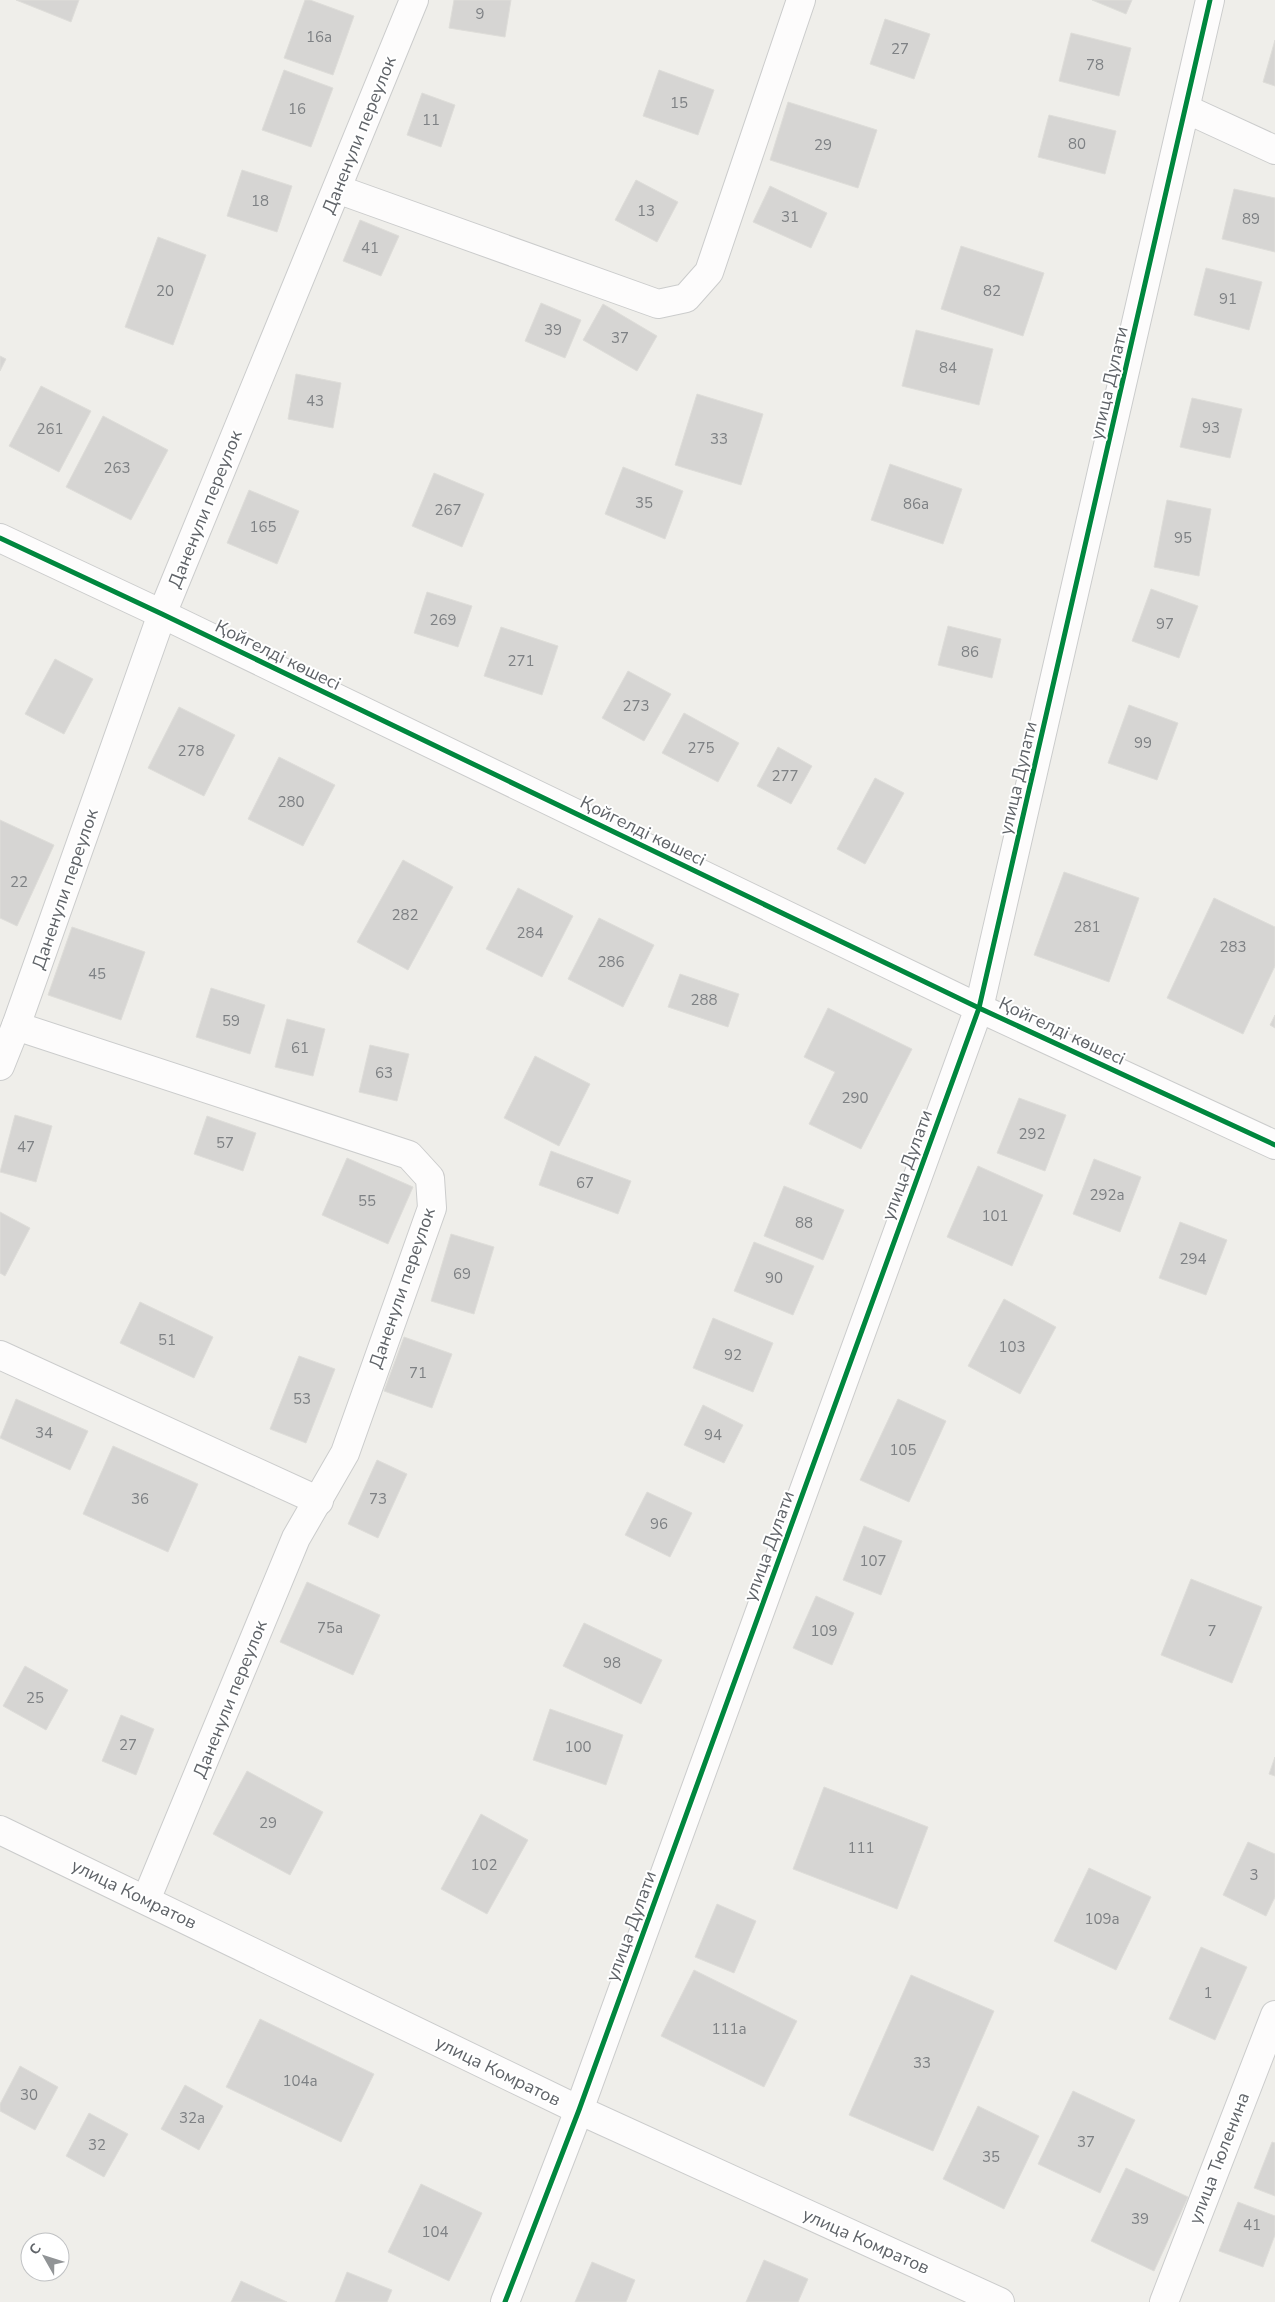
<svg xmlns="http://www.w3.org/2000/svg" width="1275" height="2302" viewBox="0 0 1275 2302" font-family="'Nunito Sans',sans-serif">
  <rect width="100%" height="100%" fill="#efeeea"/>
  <!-- building -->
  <g fill="#d6d5d3" stroke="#deddd9">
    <path d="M16,0H79L71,22Z"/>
    <path d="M305,0H310L354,16L333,75L284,58Z"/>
    <path d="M454,0H511L505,37L449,28Z"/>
    <path d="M1092,0H1132L1126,14Z"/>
    <path d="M885,19L930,34L914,79L870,64Z"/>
    <path d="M1071,33L1131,48L1119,96L1059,81Z"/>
    <path d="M1275,40V86L1263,82Z"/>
    <path d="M284,70L333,88L311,147L262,130Z"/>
    <path d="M659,70L714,90L698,135L643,116Z"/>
    <path d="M422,93L455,105L441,147L407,135Z"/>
    <path d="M788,102L877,130L858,188L770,160Z"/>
    <path d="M1049,115L1116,131L1105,174L1038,157Z"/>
    <path d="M242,170L292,186L277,232L227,216Z"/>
    <path d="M636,180L678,202L657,242L615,220Z"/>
    <path d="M770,186L827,213L811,248L753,222Z"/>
    <path d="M1234,189L1275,198V252L1222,239Z"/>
    <path d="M360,220L399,236L381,276L343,261Z"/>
    <path d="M158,237L206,255L173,345L125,327Z"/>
    <path d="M961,246L1044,273L1023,336L941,309Z"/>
    <path d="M1206,268L1262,282L1249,330L1194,315Z"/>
    <path d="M541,303L581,320L565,358L525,341Z"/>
    <path d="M603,304L657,336L637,371L583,340Z"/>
    <path d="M916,330L993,349L979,405L902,386Z"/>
    <path d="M0,356L6,359L0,371Z"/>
    <path d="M296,374L341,383L333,428L288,419Z"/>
    <path d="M41,386L91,411L59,472L9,446Z"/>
    <path d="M697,394L763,414L741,485L675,465Z"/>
    <path d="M1192,398L1242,409L1230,458L1180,447Z"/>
    <path d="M103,416L168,450L131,520L66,487Z"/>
    <path d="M890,464L962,489L943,544L871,520Z"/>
    <path d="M623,467L683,491L665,539L605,514Z"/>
    <path d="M434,473L484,494L462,547L412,526Z"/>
    <path d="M249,490L299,511L277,564L227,543Z"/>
    <path d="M1167,500L1211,509L1199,576L1154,567Z"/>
    <path d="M1151,589L1198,606L1179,658L1132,641Z"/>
    <path d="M427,592L472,606L458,647L414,633Z"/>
    <path d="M948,626L1001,639L992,678L938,665Z"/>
    <path d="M501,627L558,646L542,695L484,676Z"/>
    <path d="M55,659L93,679L64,734L25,714Z"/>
    <path d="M628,671L671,694L644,741L602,718Z"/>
    <path d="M1129,705L1178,723L1157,780L1108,763Z"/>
    <path d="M179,707L235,735L204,796L148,768Z"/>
    <path d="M684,713L739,743L718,782L662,753Z"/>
    <path d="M778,747L812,766L791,804L757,786Z"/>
    <path d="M279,757L335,785L303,846L248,819Z"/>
    <path d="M875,778L904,793L865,864L837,849Z"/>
    <path d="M0,820L54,845L17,926L0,918Z"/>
    <path d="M403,860L453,887L408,970L357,942Z"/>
    <path d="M1064,872L1139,898L1109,982L1034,955Z"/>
    <path d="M518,888L573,916L542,977L486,949Z"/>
    <path d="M1214,898L1275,927V966L1243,1034L1167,998Z"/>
    <path d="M599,918L654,945L623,1007L568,979Z"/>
    <path d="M72,927L145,952L121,1020L48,995Z"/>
    <path d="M680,974L739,994L728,1027L668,1007Z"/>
    <path d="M211,988L265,1005L250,1054L196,1037Z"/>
    <path d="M828,1008L912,1049L861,1149L809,1124L835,1072L804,1057Z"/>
    <path d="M1275,1015V1028L1270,1025Z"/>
    <path d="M287,1019L325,1029L313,1076L275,1067Z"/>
    <path d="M370,1045L409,1054L397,1101L359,1092Z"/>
    <path d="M535,1056L590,1084L559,1146L504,1118Z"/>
    <path d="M1019,1098L1066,1115L1045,1171L997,1153Z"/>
    <path d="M15,1115L52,1126L36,1182L0,1172Z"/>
    <path d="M207,1116L256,1133L243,1171L194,1154Z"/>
    <path d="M551,1151L631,1181L618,1214L539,1185Z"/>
    <path d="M347,1158L413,1187L388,1244L322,1215Z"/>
    <path d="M1094,1159L1141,1177L1120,1232L1073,1214Z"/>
    <path d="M978,1166L1043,1195L1012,1266L947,1237Z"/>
    <path d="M784,1186L844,1210L823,1260L764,1236Z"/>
    <path d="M0,1212L30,1228L5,1276L0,1273Z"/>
    <path d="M1180,1222L1227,1240L1206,1295L1159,1278Z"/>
    <path d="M451,1234L494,1247L474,1314L431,1301Z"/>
    <path d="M754,1242L814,1266L793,1315L734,1291Z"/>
    <path d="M1004,1299L1056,1327L1020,1394L968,1366Z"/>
    <path d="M140,1302L213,1337L194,1378L120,1343Z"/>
    <path d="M713,1318L773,1343L753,1392L693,1368Z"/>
    <path d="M404,1337L452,1354L432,1408L384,1391Z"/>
    <path d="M299,1356L335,1369L306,1443L270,1429Z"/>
    <path d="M16,1399L88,1431L70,1470L0,1438Z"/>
    <path d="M898,1399L946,1421L909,1502L860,1480Z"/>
    <path d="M703,1405L743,1425L724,1463L684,1445Z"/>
    <path d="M113,1446L198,1484L168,1552L83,1514Z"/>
    <path d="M377,1460L407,1474L378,1538L348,1524Z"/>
    <path d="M647,1492L692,1513L670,1557L625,1535Z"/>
    <path d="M864,1526L902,1541L881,1595L843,1580Z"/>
    <path d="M1191,1579L1262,1607L1232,1683L1161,1655Z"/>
    <path d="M307,1582L380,1615L353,1675L280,1642Z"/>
    <path d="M816,1596L854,1613L832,1665L793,1648Z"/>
    <path d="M584,1623L662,1660L641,1704L563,1666Z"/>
    <path d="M25,1666L68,1690L46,1730L3,1706Z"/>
    <path d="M550,1709L623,1735L606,1785L533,1760Z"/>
    <path d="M121,1715L154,1729L136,1775L102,1761Z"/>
    <path d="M1275,1757V1776L1269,1774Z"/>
    <path d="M247,1771L323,1812L290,1875L213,1834Z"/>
    <path d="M824,1787L928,1827L897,1909L793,1869Z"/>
    <path d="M481,1814L528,1840L487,1914L441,1889Z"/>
    <path d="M1248,1842L1275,1854V1897L1266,1916L1223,1895Z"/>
    <path d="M1089,1868L1151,1897L1116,1970L1054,1941Z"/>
    <path d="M717,1904L756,1921L734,1973L695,1957Z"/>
    <path d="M1201,1947L1247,1967L1215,2040L1169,2019Z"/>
    <path d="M694,1970L797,2021L764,2087L661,2036Z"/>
    <path d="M911,1975L994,2011L933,2151L849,2115Z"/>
    <path d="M260,2019L374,2074L341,2142L226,2087Z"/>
    <path d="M20,2066L58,2087L35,2130L0,2111V2104Z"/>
    <path d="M185,2085L223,2106L199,2150L161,2129Z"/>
    <path d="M1073,2091L1135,2120L1100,2193L1038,2164Z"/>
    <path d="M978,2106L1039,2136L1004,2209L943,2179Z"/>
    <path d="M89,2113L128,2134L104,2177L66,2156Z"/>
    <path d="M1272,2142L1275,2143V2196L1254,2188Z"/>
    <path d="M1126,2168L1188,2197L1154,2271L1091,2241Z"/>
    <path d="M421,2184L482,2213L449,2281L388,2252Z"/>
    <path d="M1238,2202L1275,2216V2235L1263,2267L1219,2251Z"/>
    <path d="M764,2260L808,2279L798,2302H746Z"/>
    <path d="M592,2262L635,2280L626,2302H575Z"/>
    <path d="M347,2272L392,2290L387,2302H335Z"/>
    <path d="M241,2281L287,2302H231Z"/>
  </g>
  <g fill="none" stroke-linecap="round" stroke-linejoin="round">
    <defs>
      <g id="minor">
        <path d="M1186,109L1275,150"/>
        <path d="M337,189L658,304L686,298L709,272L801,0"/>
        <path d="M0,538L162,614L979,1008L1275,1145"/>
        <path d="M16,1026L409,1155L430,1178L432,1208L345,1453L296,1538L146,1900"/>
        <path d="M0,1066L16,1026L162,614L414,0"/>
        <path d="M0,1355L319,1501"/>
        <path d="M0,1830L579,2110L1000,2302"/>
        <path d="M505,2302L579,2110L979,1008L1210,0"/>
        <path d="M1164,2302L1275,2015"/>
      </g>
    </defs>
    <!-- minor casing -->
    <use href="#minor" stroke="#cbcccc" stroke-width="30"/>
    <!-- minor -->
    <use href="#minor" stroke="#fdfcfc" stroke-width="28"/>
    <defs>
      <g id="cycleway">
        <path d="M0,538L162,614L979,1008L1275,1145"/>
        <path d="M505,2302L579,2110L979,1008L1210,0"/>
      </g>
    </defs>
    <!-- cycleway casing -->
    <use href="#cycleway" stroke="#fff" stroke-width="8"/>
    <!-- cycleway -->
    <use href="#cycleway" stroke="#00873e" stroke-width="5"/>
  </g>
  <g text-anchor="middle" stroke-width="4" stroke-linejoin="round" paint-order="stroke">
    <!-- number labels -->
    <g font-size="15" fill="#7e8184">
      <text x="480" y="19">9</text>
      <text x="319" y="42">16а</text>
      <text x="900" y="54">27</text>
      <text x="1095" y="70">78</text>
      <text x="679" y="108">15</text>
      <text x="297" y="114">16</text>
      <text x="431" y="125">11</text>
      <text x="1077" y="149">80</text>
      <text x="823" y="150">29</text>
      <text x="260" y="206">18</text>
      <text x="646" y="216">13</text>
      <text x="790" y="222">31</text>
      <text x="1251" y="224">89</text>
      <text x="370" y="253">41</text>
      <text x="165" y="296">20</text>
      <text x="992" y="296">82</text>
      <text x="1228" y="304">91</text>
      <text x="553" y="335">39</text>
      <text x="620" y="343">37</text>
      <text x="948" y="373">84</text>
      <text x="315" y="406">43</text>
      <text x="1211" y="433">93</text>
      <text x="50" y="434">261</text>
      <text x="719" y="444">33</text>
      <text x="117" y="473">263</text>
      <text x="644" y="508">35</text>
      <text x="916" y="509">86а</text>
      <text x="448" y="515">267</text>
      <text x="263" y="532">165</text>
      <text x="1183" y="543">95</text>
      <text x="443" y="625">269</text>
      <text x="1165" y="629">97</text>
      <text x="970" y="657">86</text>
      <text x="521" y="666">271</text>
      <text x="636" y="711">273</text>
      <text x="1143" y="748">99</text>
      <text x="701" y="753">275</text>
      <text x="191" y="756">278</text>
      <text x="785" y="781">277</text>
      <text x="291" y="807">280</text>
      <text x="19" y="887">22</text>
      <text x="405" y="920">282</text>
      <text x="1087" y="932">281</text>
      <text x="530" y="938">284</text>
      <text x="1233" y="952">283</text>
      <text x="611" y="967">286</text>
      <text x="97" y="979">45</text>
      <text x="704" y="1005">288</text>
      <text x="231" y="1026">59</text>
      <text x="300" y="1053">61</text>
      <text x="384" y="1078">63</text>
      <text x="855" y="1103">290</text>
      <text x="1032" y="1139">292</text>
      <text x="225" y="1148">57</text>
      <text x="26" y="1152">47</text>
      <text x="585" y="1188">67</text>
      <text x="1107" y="1200">292а</text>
      <text x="367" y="1206">55</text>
      <text x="995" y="1221">101</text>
      <text x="804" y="1228">88</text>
      <text x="1193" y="1264">294</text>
      <text x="462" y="1279">69</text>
      <text x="774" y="1283">90</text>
      <text x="167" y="1345">51</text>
      <text x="1012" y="1352">103</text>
      <text x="733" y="1360">92</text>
      <text x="418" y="1378">71</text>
      <text x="302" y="1404">53</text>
      <text x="44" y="1438">34</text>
      <text x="713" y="1440">94</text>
      <text x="903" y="1455">105</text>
      <text x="140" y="1504">36</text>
      <text x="378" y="1504">73</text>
      <text x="659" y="1529">96</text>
      <text x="873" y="1566">107</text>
      <text x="330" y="1633">75а</text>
      <text x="824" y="1636">109</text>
      <text x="1212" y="1636">7</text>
      <text x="612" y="1668">98</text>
      <text x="35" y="1703">25</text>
      <text x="128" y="1750">27</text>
      <text x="578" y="1752">100</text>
      <text x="268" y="1828">29</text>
      <text x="861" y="1853">111</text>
      <text x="484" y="1870">102</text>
      <text x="1254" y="1880">3</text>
      <text x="1102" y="1924">109а</text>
      <text x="1208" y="1998">1</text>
      <text x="729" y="2034">111а</text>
      <text x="922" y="2068">33</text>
      <text x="300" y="2086">104а</text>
      <text x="29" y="2100">30</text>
      <text x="192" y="2123">32а</text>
      <text x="1086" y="2147">37</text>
      <text x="97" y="2150">32</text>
      <text x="991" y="2162">35</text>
      <text x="1140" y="2224">39</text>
      <text x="1252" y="2230">41</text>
      <text x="435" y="2237">104</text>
    </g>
    <!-- street labels -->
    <g font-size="18" fill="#5f6368" stroke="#fff">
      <text transform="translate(359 135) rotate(-68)" y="6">Даненули переулок</text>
      <text transform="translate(1109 383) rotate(-77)" y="6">улица Дулати</text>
      <text transform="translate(205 509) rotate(-68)" y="6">Даненули переулок</text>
      <text transform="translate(278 655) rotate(26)" y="6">Қойгелді көшесі</text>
      <text transform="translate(1018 778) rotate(-77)" y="6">улица Дулати</text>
      <text transform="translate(643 831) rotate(26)" y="6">Қойгелді көшесі</text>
      <text transform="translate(65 889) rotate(-71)" y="6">Даненули переулок</text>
      <text transform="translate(1062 1031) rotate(25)" y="6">Қойгелді көшесі</text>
      <text transform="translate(907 1165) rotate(-70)" y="6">улица Дулати</text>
      <text transform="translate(402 1288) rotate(-71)" y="6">Даненули переулок</text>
      <text transform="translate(769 1546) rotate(-70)" y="6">улица Дулати</text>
      <text transform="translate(230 1699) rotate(-68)" y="6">Даненули переулок</text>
      <text transform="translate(134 1894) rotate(26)" y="6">улица Комратов</text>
      <text transform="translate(631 1926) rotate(-70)" y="6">улица Дулати</text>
      <text transform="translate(498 2071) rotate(26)" y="6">улица Комратов</text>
      <text transform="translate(1219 2158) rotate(-69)" y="6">улица Тюленина</text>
      <text transform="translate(866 2241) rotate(24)" y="6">улица Комратов</text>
    </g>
  </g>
  <!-- north arrow -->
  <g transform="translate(45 2257) rotate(309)"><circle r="24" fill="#ffffff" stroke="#bfc1c3"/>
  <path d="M0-4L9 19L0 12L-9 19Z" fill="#919496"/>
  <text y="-8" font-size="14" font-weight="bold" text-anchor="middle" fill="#5f6368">С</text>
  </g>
</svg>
